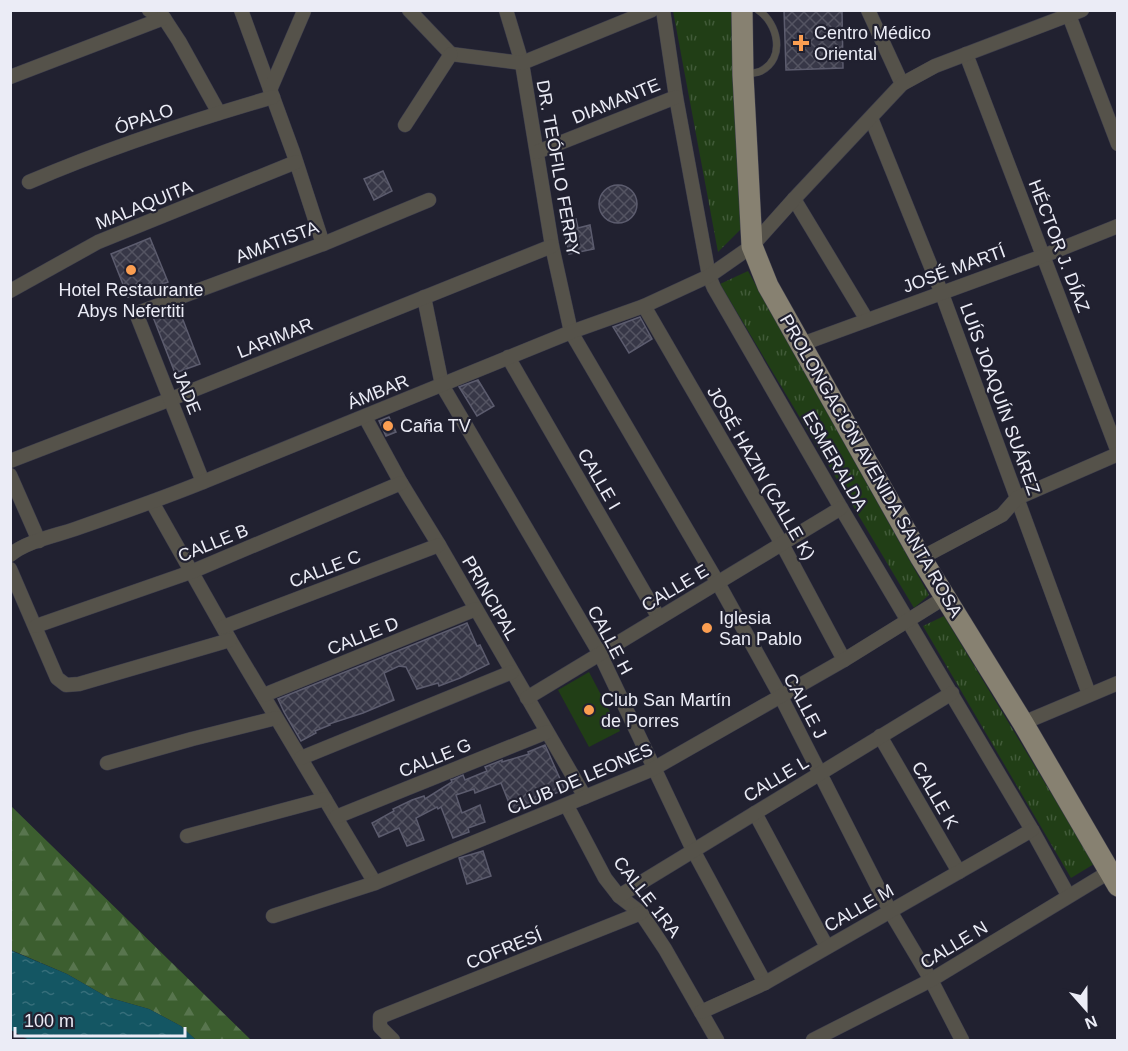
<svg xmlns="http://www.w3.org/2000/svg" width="1128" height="1051" viewBox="0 0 1128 1051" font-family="Arial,sans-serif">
  <defs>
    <pattern id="forest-firs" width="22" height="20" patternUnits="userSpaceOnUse" patternTransform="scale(1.5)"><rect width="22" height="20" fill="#3c5e2f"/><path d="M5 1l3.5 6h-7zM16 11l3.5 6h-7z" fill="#58754e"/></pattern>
    <pattern id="park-tufts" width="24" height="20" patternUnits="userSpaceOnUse" patternTransform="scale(1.5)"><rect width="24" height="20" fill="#213e16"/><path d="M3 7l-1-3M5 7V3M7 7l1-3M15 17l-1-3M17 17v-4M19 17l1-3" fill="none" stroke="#415a38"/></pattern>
    <pattern id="water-ripples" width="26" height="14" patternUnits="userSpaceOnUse" patternTransform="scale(1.5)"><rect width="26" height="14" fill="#145663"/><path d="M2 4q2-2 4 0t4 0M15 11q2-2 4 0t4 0" fill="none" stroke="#366e7a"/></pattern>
    <pattern id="building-cross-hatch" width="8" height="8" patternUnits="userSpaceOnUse" patternTransform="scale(1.5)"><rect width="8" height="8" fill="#373747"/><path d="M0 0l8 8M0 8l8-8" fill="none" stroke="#545462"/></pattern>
  </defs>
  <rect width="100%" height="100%" fill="#212130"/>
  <!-- forest -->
  <path fill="url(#forest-firs)" d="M10,805L251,1040H196L181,1026L149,1009L107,997L67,974L11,950Z"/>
  <!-- park -->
  <g fill="url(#park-tufts)">
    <path d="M673,11H735L741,229L718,252Z"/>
    <path d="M748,271L929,595L914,608L720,284Z"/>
    <path d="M944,616L1094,864L1071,878L923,626Z"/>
  </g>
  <!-- garden -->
  <path fill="#213e16" d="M589,672L620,731L589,747L558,690Z"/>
  <!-- water -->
  <path fill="url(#water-ripples)" d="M10,950L67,974L107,997L149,1009L181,1026L196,1040H29L11,1030Z"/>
  <!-- building -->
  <g fill="url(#building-cross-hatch)" stroke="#5c5c6e" stroke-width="1.5">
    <path d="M784,10H842L843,68L786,70Z"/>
    <path d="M383,171L392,191L374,200L364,179Z"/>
    <circle cx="618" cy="204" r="19"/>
    <path d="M576,219L578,228L590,225L594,249L569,254L563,222Z"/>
    <path d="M150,238L168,282L128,297L111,254Z"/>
    <path d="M178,307L200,364L175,373L153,317Z"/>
    <path d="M640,317L652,339L629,353L613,327Z"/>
    <path d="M478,380L494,406L477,416L459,387Z"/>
    <path d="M389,417L396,432L386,436L379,421Z"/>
    <path d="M467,623L477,646L480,645L489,664L460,678L439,686L438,683L417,689L406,667L399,666L384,673L394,700L363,713L329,724L330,725L315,731L316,733L301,741L284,712L278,699Z"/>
    <path d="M545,745L565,790L541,798L527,805L528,807L513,813L501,783L475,793L474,789L456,795L462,813L480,805L485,822L468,828L469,832L453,838L441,807L438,809L437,807L416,818L424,840L407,846L399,828L379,837L372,823L394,811L393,809L412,800L424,796L425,799L452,782L451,780L454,779L463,775L465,780L487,771L485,767L502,760V762L529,754L528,752Z"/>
    <path d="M483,851L491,876L467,884L459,858Z"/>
  </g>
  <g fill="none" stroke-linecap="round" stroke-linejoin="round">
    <defs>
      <path id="service" d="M747,74C751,73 757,73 761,71C786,58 778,23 758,10"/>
      <g id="minor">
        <path d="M149,10L164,18L179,41L219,113"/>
        <path d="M241,10L293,152L323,244"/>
        <path d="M409,10L451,54"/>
        <path d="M506,10L522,63L552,246L571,332L718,583L780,695L890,911L931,980L962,1040"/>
        <path d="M663,10L676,97L709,276L714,288L841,508L1032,830L1068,895"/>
        <path d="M868,10L902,84"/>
        <path d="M1067,10L1118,144"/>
        <path d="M451,54L522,63L652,10"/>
        <path d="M966,54L1118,452"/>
        <path d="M10,77L164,18"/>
        <path d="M270,90L304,11"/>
        <path d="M871,118L942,294L1089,694"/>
        <path d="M405,125L451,54"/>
        <path d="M537,152L676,97"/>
        <path d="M29,182C108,148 190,121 273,97"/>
        <path d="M794,199L867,320"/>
        <path d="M10,291L98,242L296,162"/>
        <path d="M424,297L442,385L600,654L693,850L765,983"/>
        <path d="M644,306L782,544L844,660"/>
        <path d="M802,344L1043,256L1118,226"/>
        <path d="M508,357L659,618"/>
        <path d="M365,417L401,483L439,545L585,797"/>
        <path d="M10,461L171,399L552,246"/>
        <path d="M10,475L39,541"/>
        <path d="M203,482L138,318L140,312L323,244L429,200"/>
        <path d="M152,502L230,640L375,883"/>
        <path d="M10,555C27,541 55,536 75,529C118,514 161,499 203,482L571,332L644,306L709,276L752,246L794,199L902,84L935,66L1082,10"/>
        <path d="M921,558L1002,515L1017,498L1118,454"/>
        <path d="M10,569L57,678L66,685L79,684L230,640"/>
        <path d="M36,626L191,572L401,483"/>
        <path d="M223,627L439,545"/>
        <path d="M264,695L476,609"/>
        <path d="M527,698L841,508"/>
        <path d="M1023,723L1118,683"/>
        <path d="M880,736L959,872"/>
        <path d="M301,758L512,672"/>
        <path d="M107,763L192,739L276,718"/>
        <path d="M567,806L605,878L619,896L641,913L665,949L717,1040"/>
        <path d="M755,813L827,947"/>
        <path d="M336,817L547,732"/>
        <path d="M187,836L325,799"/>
        <path d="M619,896L952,693"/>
        <path d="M273,916L375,883L653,769L844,660L944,598"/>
        <path d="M701,1012L765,983L1032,830"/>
        <path d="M393,1040L380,1027V1017L641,913"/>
        <path d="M813,1040L931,980L1109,872"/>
      </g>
      <path id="primary" d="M742,10L743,75L752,246L768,286L921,558L1023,723L1118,886"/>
    </defs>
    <!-- service casing -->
    <use href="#service" stroke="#3d3d4c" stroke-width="8"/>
    <!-- minor casing -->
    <use href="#minor" stroke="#3d3d4c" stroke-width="15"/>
    <!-- primary casing -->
    <use href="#primary" stroke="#3d3d4c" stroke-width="22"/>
    <!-- service -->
    <use href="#service" stroke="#55524a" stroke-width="7"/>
    <!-- minor -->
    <use href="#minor" stroke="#55524a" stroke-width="14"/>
    <!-- primary -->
    <use href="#primary" stroke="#878171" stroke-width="21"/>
  </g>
  <!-- markers -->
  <g fill="#fb9e51" stroke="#212130" stroke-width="2">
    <path d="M798 34h6v6h6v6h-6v6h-6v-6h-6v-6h6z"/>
    <circle cx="131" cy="270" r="6"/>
    <circle cx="388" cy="426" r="6"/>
    <circle cx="707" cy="628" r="6"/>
    <circle cx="589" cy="710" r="6"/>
  </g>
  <g text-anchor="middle" stroke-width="4.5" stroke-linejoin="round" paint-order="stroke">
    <!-- poi labels -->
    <g font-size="18" fill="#ebecf6" stroke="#212130" text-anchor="start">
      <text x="814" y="39">Centro Médico<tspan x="814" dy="21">Oriental</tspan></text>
      <text x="131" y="296" text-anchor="middle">Hotel Restaurante<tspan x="131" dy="21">Abys Nefertiti</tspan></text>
      <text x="400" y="432">Caña TV</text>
      <text x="719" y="624">Iglesia<tspan x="719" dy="21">San Pablo</tspan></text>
      <text x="601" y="706">Club San Martín<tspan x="601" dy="21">de Porres</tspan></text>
    </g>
    <!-- street labels -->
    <g font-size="18" fill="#ebecf6" stroke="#212130">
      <text transform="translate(616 101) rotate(-22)" y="6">DIAMANTE</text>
      <text transform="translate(144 119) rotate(-19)" y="6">ÓPALO</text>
      <text transform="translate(558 168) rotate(80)" y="6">DR. TEÓFILO FERRY</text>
      <text transform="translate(144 205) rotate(-22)" y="6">MALAQUITA</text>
      <text transform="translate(277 242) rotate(-21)" y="6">AMATISTA</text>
      <text transform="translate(1059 246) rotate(69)" y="6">HÉCTOR J. DÍAZ</text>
      <text transform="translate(954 269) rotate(-20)" y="6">JOSÉ MARTÍ</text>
      <text transform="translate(275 338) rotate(-22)" y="6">LARIMAR</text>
      <text transform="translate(187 392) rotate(68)" y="6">JADE</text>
      <text transform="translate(378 392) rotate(-22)" y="6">ÁMBAR</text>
      <text transform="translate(1000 399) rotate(70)" y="6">LUÍS JOAQUÍN SUÁREZ</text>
      <text transform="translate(835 461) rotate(60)" y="6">ESMERALDA</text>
      <text transform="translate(871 466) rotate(60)" y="6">PROLONGACIÓN AVENIDA SANTA ROSA</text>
      <text transform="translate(761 473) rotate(60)" y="6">JOSÉ HAZIN (CALLE K)</text>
      <text transform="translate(599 479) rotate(60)" y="6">CALLE I</text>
      <text transform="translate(213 543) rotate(-22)" y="6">CALLE B</text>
      <text transform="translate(325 569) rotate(-21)" y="6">CALLE C</text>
      <text transform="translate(675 588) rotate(-31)" y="6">CALLE E</text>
      <text transform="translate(490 598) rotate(60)" y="6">PRINCIPAL</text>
      <text transform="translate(363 636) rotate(-22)" y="6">CALLE D</text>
      <text transform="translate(610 640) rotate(62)" y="6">CALLE H</text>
      <text transform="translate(805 706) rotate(62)" y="6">CALLE J</text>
      <text transform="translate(435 758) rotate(-22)" y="6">CALLE G</text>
      <text transform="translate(580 779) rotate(-23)" y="6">CLUB DE LEONES</text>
      <text transform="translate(776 779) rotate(-31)" y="6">CALLE L</text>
      <text transform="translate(935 795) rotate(60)" y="6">CALLE K</text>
      <text transform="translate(647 897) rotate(52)" y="6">CALLE 1RA</text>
      <text transform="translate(859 908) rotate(-30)" y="6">CALLE M</text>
      <text transform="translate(954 945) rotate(-31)" y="6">CALLE N</text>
      <text transform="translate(504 949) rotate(-22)" y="6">COFRESÍ</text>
    </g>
  </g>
  <!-- border -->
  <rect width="1128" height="1051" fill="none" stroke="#ebecf6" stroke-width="24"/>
  <!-- north arrow -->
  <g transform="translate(1086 1009) rotate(159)" stroke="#212130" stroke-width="4.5" paint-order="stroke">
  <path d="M0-4.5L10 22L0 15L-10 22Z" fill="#ebecf6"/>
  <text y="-9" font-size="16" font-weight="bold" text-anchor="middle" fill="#ebecf6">N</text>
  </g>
  <!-- scale -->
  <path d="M15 1027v9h170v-9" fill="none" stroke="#ebecf6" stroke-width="3"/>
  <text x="24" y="1027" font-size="18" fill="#ebecf6" stroke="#212130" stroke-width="4.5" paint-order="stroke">100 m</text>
</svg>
